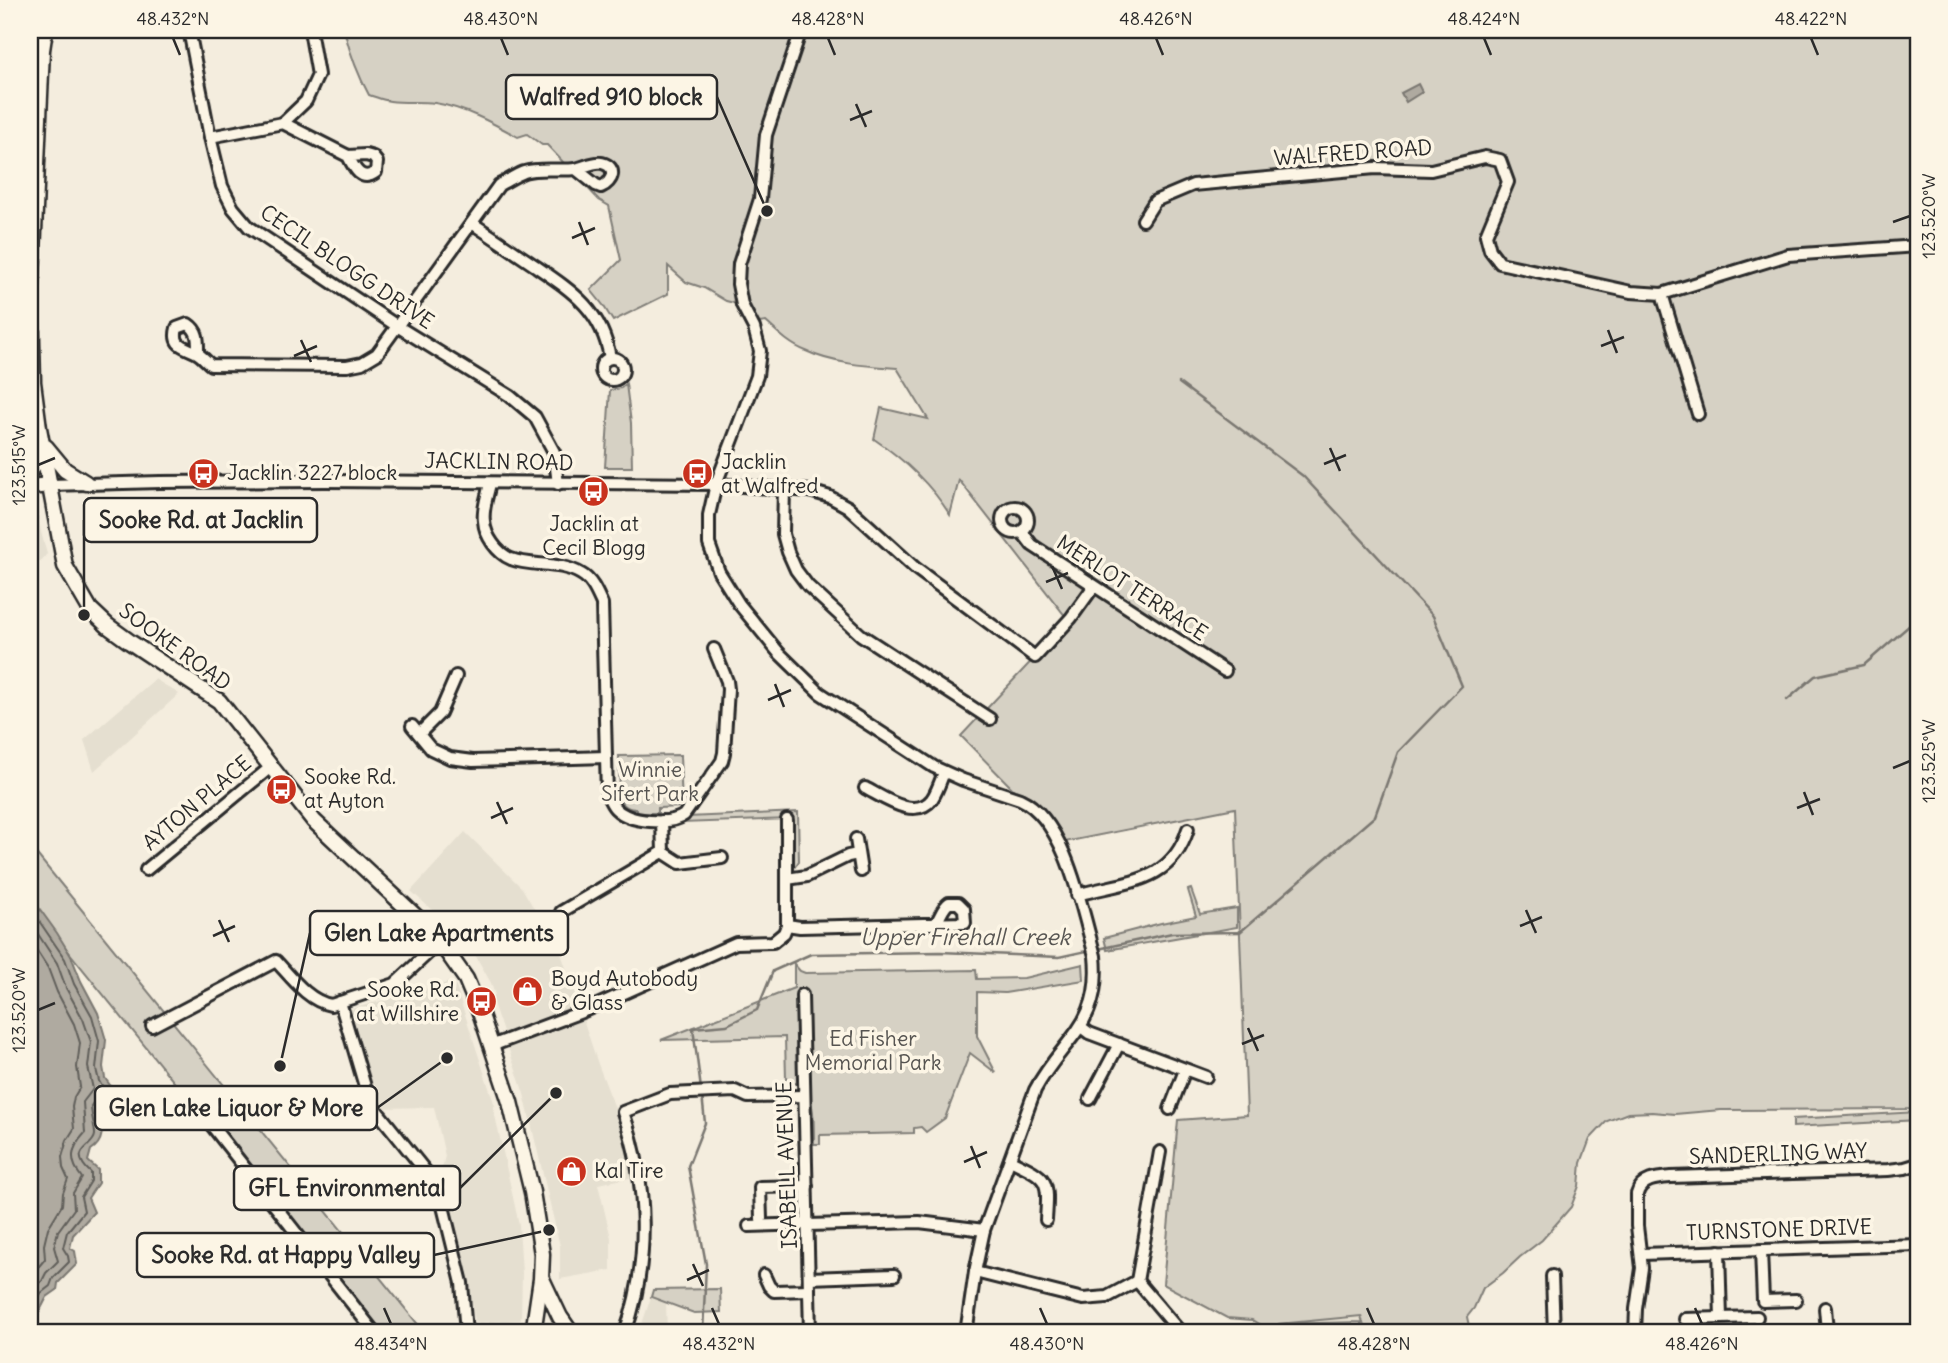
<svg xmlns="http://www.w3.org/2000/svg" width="1948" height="1363" viewBox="0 0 1948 1363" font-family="Delius,sans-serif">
  <rect width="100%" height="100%" fill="#f4edde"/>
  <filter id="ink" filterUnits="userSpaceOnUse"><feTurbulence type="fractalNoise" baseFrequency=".0143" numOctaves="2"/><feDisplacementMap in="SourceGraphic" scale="14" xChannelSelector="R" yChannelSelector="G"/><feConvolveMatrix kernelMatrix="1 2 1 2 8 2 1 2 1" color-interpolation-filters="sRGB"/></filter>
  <g filter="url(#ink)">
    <!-- built -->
    <g fill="#e5dfd0">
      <path d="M36,497L41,532L47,554L40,562L30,559V498Z"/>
      <path d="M155,679L179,694L94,771L84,740Z"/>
      <path d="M465,832L522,888L562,956L598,1064L623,1129L634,1177L598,1184L611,1238V1270L560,1279V1246L524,1094L491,997L495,995L491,983L473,951L455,926L452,928L411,891Z"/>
      <path d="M454,981L495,1106H493L519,1225L522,1273L521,1320L475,1323L470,1287L459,1237L450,1201L440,1176L445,1156L434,1107L379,1108L373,1094L348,1010Z"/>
      <path d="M651,1297L666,1303L667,1333H639Z"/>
      <path d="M1370,1310L1371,1333H1252V1320Z"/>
    </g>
    <!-- green -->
    <g fill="#d6d1c4" stroke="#807e78" stroke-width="2">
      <path d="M344,30H1918V1109L1721,1110L1675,1114L1652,1112L1628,1113L1607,1121L1590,1139L1581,1163L1579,1186L1571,1207L1542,1240L1520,1257L1503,1273L1483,1288L1474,1308L1467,1317L1469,1326L1468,1333H1366L1361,1316L1278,1324L1361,1322V1333H1260V1325L1252,1320L1227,1318L1163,1284L1178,1120L1247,1115L1235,808L1065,842L961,736L1069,621L959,480L950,515C930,483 905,460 874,439L881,408L928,419L897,368C868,366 833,364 806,351C790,345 778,333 766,322L759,323L742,305L726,301L704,288L686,282L668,266V294L613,321L603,305L591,290L621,260L609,206L599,200L547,145H542L527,134L518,137C491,122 465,108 435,103C420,101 405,103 390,101C383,100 376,97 369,95C357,73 350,53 344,30Z"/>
      <path d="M626,384L631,423L632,467H605L610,390L621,388Z"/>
      <path d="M680,755L682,807L658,808V813H637V809C628,809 626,807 620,801L619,756Z"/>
      <path d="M798,812L799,861L792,871L791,819L682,823L687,817Z"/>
      <path d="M30,846L425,1333H377L30,904Z"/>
      <path d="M1191,889L1200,914L1237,908V927L1107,950L1104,938L1161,923L1196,916L1188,890Z"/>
      <path d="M794,964L800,971L805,973L976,970L977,979L1024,978L1083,964L1084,980L1005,993L977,992V1036L996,1073L970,1053L945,1118L926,1132L921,1127L914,1128V1133L820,1135V1144H814C813,1118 819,1088 786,1080L785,1037L661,1040L794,988Z"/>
      <path d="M1918,1112V1120L1793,1127V1119Z"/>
      <path d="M720,1289L721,1312L694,1313L651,1297L653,1290Z"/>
    </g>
    <!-- water -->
    <g fill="#afaaa0" stroke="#7a7771" stroke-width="2">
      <path d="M1418,84L1422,92L1406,102L1401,93Z"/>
      <path d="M30,904L39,908L57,933L71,956L81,981L98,1013L106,1040L103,1067L105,1078L112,1088L110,1098L98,1107C100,1125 108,1139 91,1150L88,1161L98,1170V1183L88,1198L94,1212L73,1235L70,1248L75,1251L77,1264L58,1283L57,1290L47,1297L30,1330Z"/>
    </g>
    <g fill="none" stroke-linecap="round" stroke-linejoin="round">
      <!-- shore -->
      <g stroke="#605e5a" stroke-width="2">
        <path d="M30,912L35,915L65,959L74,984L92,1016L99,1041L96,1069L99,1081L104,1090C103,1098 94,1099 91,1106C91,1115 95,1126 95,1135C94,1148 66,1150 91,1173V1181L81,1197L84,1211L67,1232L63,1248L68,1256L69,1262L53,1278L50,1286L41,1293L30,1315"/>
        <path d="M30,922L57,963L66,988L83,1019L91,1042L88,1067L93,1089L83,1102L85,1133C70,1149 69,1161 82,1178L73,1193L74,1209L58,1231L54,1247L58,1261L46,1273L42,1281L35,1287L30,1296"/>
        <path d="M30,940L48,968L57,992L74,1024L80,1043L77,1067L80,1087L74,1097L72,1107L74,1129L67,1140L62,1157L63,1168L68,1179L63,1193L62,1205L48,1228L44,1245L45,1259L30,1277"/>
      </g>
      <!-- stream -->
      <g stroke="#7a7771" stroke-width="2.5">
        <path d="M1787,700L1815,676L1864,665L1918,618"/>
        <path d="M1098,949L1172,933L1240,932L1375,816L1398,752L1462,686L1433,616L1303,476L1179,383"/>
        <path d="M701,1089L693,1028L727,1025L757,1010L773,971L811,954L940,952L1059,957L1091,950"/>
        <path d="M702,1095L705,1123L688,1166L706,1264L703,1333"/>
      </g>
      <defs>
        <g id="minor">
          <path d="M189,30L210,137L222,186L233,208L249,227L397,326L510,396L535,417L554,452L558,484"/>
          <path d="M801,30L766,135L760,199L739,264L738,284L742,305L754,328L760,351L757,376L716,484L709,515V544L719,572L739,604L779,653L820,693L934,767L963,780L1020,799C1066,820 1082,910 1095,956C1102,1026 1063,1037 1035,1090L984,1230L975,1272L966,1333"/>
          <path d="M283,123L306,101L318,75L310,30"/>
          <path d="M210,137L283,123L348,156L366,155L373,157L377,162L376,172C361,183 354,168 348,156"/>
          <path d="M1143,220L1155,201L1193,185L1375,168L1431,170L1485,157L1500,160L1508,182L1486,235L1490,250L1500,263L1631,292L1662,294L1788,255L1918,246"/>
          <path d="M472,223C493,237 513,251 534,265C572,291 602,310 610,358"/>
          <path d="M1662,294L1698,414"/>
          <path d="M198,353C198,341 199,331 188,324L177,328C172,347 185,346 197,353C202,356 206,361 211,365L347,366L362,363L377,354L499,185C507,181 516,175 524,172C539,167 559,171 575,169C583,168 594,161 602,163C618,167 613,182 601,187L596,185L576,169"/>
          <circle cx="612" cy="369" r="11"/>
          <path d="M490,483C488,494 482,509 484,521C485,536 497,553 511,559C532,567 560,561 581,574C592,580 597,593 602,604L607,795C610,799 612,806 616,809C629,822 670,826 684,815L722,761L724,753L728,689L727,681L714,649"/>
          <path d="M50,485L160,482L325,481L716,484L810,491L830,497L848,507L915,568L1035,657L1071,618L1094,586"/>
          <path d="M784,488L783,534L788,552L796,570L808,586L861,635L990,719"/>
          <circle cx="1015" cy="520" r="13"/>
          <path d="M1022,532L1032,545L1225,671"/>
          <path d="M412,726L431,749L450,758L473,761L606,757"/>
          <path d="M419,734L440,713L456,676"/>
          <path d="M865,788C883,797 915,821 932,799C937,792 941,780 944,772"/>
          <path d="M787,820V925"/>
          <path d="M662,821L663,852"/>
          <path d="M856,839L861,871"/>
          <path d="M663,852L680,863L722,858"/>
          <path d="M146,870L272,766"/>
          <path d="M787,879L807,876L848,856L858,854"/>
          <path d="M1077,895C1124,881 1171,885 1188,829"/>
          <path d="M561,912L663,852"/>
          <path d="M802,995L810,1333"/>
          <path d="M340,1002L366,1090L373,1106L431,1178L440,1194L462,1283L466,1333"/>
          <path d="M152,1026L276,961C291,977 308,1001 331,1005L395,984L440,942"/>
          <path d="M1081,1027L1089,1033L1206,1077"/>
          <path d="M491,1046L584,1011L736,943L773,942L784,933L787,925L800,927L965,923L964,909L958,903H949C942,908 941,917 935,924"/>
          <path d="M1090,1099L1119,1044"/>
          <path d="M1170,1109L1185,1070"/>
          <path d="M212,1126L375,1333"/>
          <path d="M1010,1160C1048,1178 1049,1178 1046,1220"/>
          <path d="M761,1219L760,1187L807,1186"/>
          <path d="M808,1225L919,1222L984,1230"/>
          <path d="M749,1226L808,1224"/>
          <path d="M1761,1250L1763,1301L1796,1300"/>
          <path d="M1719,1251L1721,1318"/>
          <path d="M1642,1254L1918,1245"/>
          <path d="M975,1272L1083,1299L1107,1297L1137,1281"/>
          <path d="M764,1275L769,1286L774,1291L809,1290"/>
          <path d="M1552,1276L1554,1333"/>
          <path d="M809,1278L894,1275"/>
          <path d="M1137,1281L1160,1152"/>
          <path d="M1137,1281L1181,1333"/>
          <path d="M1825,1308L1827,1331L1873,1333"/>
          <path d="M1685,1319L1757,1317"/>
          <path d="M625,1333C650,1262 648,1183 623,1112L670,1094L735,1091L748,1097L803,1096"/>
          <path d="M1635,1333L1636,1309L1642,1268L1637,1226V1194C1641,1179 1657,1178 1671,1177L1888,1170L1905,1168L1918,1164"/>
        </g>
        <g id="major">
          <path d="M45,30L42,50L31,300L33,382L39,428L65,566L90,609L108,626L130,642L219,701L314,821L427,927L440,942L466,979L481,1015L510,1102L532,1192L542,1254L541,1279L533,1333"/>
          <path d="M46,447L65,470L86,483"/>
          <path d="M30,471L35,464L42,444"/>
          <path d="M30,487L50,485"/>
          <path d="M542,1279L560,1317L571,1333"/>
        </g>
      </defs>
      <!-- minor casing -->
      <use href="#minor" stroke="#2b2b2b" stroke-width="16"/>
      <!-- major casing -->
      <use href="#major" stroke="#2b2b2b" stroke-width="19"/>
      <!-- minor -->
      <use href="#minor" stroke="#fcf5e5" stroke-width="10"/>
      <!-- major -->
      <use href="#major" stroke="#fcf5e5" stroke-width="14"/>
    </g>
  </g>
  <!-- ticks -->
  <path fill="none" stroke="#2b2b2b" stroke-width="2.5" d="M173,38L180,55M501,38L508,55M828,38L835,55M1156,38L1163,55M1484,38L1491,55M1811,38L1818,55M856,104L866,127M850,120L872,111M579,222L588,245M1893,222L1910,216M572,238L595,228M1608,330L1617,353M301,340L311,362M1601,346L1624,337M294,356L317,346M1330,448L1340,471M1324,464L1346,455M38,465L55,458M1052,566L1062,589M1046,582L1068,573M775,684L784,707M768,700L791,690M1893,768L1910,761M1804,792L1813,815M497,802L507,824M1797,808L1820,799M491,818L513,808M1526,910L1536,933M219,920L229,942M1520,926L1542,917M213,936L235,926M38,1010L55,1003M1248,1028L1258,1051M1242,1044L1264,1035M971,1146L980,1168M964,1162L987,1152M693,1264L703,1286M687,1280L709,1270M384,1308L391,1324M712,1308L719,1324M1040,1308L1047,1324M1367,1308L1374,1324M1695,1308L1702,1324"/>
  <!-- icons -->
  <defs>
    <symbol id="bus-disc" viewBox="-11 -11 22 22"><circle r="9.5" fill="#c8321e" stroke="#fcf5e5"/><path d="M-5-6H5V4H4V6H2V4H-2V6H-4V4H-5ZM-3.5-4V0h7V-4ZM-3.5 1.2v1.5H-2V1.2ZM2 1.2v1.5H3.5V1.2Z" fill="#fff"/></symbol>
    <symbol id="shop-disc" viewBox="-11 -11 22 22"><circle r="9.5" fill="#c8321e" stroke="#fcf5e5"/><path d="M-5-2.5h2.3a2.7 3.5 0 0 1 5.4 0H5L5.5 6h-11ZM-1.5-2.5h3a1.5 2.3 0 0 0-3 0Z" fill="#fff"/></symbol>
  </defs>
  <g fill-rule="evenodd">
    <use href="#bus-disc" x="186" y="456" width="35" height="35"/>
    <use href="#bus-disc" x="680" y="456" width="35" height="35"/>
    <use href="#bus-disc" x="576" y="474" width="35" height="35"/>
    <use href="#bus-disc" x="264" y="772" width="35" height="35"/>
    <use href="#shop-disc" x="510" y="974" width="35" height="35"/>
    <use href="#bus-disc" x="464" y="984" width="35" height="35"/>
    <use href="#shop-disc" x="554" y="1154" width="35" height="35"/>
  </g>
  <g text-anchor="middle" stroke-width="7" stroke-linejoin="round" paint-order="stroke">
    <!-- street labels -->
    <g font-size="21" fill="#2b2b2b" stroke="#fcf5e5">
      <text transform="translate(1353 153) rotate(-4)" y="7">WALFRED ROAD</text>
      <text transform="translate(347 267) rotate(34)" y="7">CECIL BLOGG DRIVE</text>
      <text transform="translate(499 462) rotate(1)" y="7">JACKLIN ROAD</text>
      <text transform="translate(1132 588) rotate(33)" y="7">MERLOT TERRACE</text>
      <text transform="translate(175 647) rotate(36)" y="7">SOOKE ROAD</text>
      <text transform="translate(197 803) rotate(-40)" y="7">AYTON PLACE</text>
      <text transform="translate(1778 1154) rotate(-2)" y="7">SANDERLING WAY</text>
      <text transform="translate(787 1165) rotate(-92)" y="7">ISABELL AVENUE</text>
      <text transform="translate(1779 1230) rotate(-2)" y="7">TURNSTONE DRIVE</text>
    </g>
    <!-- poi labels -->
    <g font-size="21" fill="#2b2b2b" stroke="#fcf5e5" text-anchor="start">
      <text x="721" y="469">Jacklin<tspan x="721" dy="24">at Walfred</tspan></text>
      <text x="227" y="480">Jacklin 3227 block</text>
      <text x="594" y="531" text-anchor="middle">Jacklin at<tspan x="594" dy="24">Cecil Blogg</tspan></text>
      <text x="304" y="784">Sooke Rd.<tspan x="304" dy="24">at Ayton</tspan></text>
      <text x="551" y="986">Boyd Autobody<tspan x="551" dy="24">&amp; Glass</tspan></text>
      <text x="459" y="997" text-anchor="end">Sooke Rd.<tspan x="459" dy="24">at Willshire</tspan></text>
      <text x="594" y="1178">Kal Tire</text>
    </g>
    <!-- park labels -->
    <g font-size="21" fill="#565451" stroke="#fcf5e5">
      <text x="650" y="777">Winnie<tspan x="650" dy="24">Sifert Park</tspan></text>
      <text x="873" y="1046">Ed Fisher<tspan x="873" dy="24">Memorial Park</tspan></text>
    </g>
    <!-- water labels -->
    <g font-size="23" font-style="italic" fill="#595754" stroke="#fcf5e5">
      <text x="965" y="945">Upper Firehall Creek</text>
    </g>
  </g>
  <!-- callouts -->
  <path fill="none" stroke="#2b2b2b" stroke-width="2.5" d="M767 211L717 97M84 615L84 520M280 1066L310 933M447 1058L377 1108M556 1093L460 1188M549 1230L434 1255"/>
  <g fill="#2b2b2b" stroke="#fcf5e5" stroke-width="2.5">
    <circle cx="767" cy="211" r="7"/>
    <circle cx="84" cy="615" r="7"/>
    <circle cx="280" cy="1066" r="7"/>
    <circle cx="447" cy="1058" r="7"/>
    <circle cx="556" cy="1093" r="7"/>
    <circle cx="549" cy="1230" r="7"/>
  </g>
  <g fill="#fcf5e5" stroke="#2b2b2b" stroke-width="2.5">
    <rect x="506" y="75" width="211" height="44" rx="7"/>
    <rect x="84" y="498" width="233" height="44" rx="7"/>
    <rect x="310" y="911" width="258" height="44" rx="7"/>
    <rect x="95" y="1086" width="282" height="44" rx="7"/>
    <rect x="234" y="1166" width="226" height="44" rx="7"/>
    <rect x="137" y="1233" width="297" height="44" rx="7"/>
  </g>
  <g font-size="23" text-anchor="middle" font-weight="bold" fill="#2b2b2b">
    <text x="611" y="105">Walfred 910 block</text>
    <text x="201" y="528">Sooke Rd. at Jacklin</text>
    <text x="439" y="941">Glen Lake Apartments</text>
    <text x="236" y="1116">Glen Lake Liquor &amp; More</text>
    <text x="347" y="1196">GFL Environmental</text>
    <text x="286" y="1263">Sooke Rd. at Happy Valley</text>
  </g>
  <!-- margin -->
  <rect width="1948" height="1363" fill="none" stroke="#fcf5e5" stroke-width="77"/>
  <rect x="38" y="38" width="1872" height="1286" fill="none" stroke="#2b2b2b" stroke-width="2.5"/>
  <g font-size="18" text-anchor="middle" fill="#2b2b2b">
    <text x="173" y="25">48.432°N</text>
    <text x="501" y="25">48.430°N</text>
    <text x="828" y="25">48.428°N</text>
    <text x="1156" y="25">48.426°N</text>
    <text x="1484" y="25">48.424°N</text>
    <text x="1811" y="25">48.422°N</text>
    <text transform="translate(1929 216) rotate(-90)" y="6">123.520°W</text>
    <text transform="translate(19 465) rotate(-90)" y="6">123.515°W</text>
    <text transform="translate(1929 761) rotate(-90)" y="6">123.525°W</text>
    <text transform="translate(19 1010) rotate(-90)" y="6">123.520°W</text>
    <text x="391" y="1350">48.434°N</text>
    <text x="719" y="1350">48.432°N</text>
    <text x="1047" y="1350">48.430°N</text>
    <text x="1374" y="1350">48.428°N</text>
    <text x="1702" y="1350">48.426°N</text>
  </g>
</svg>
